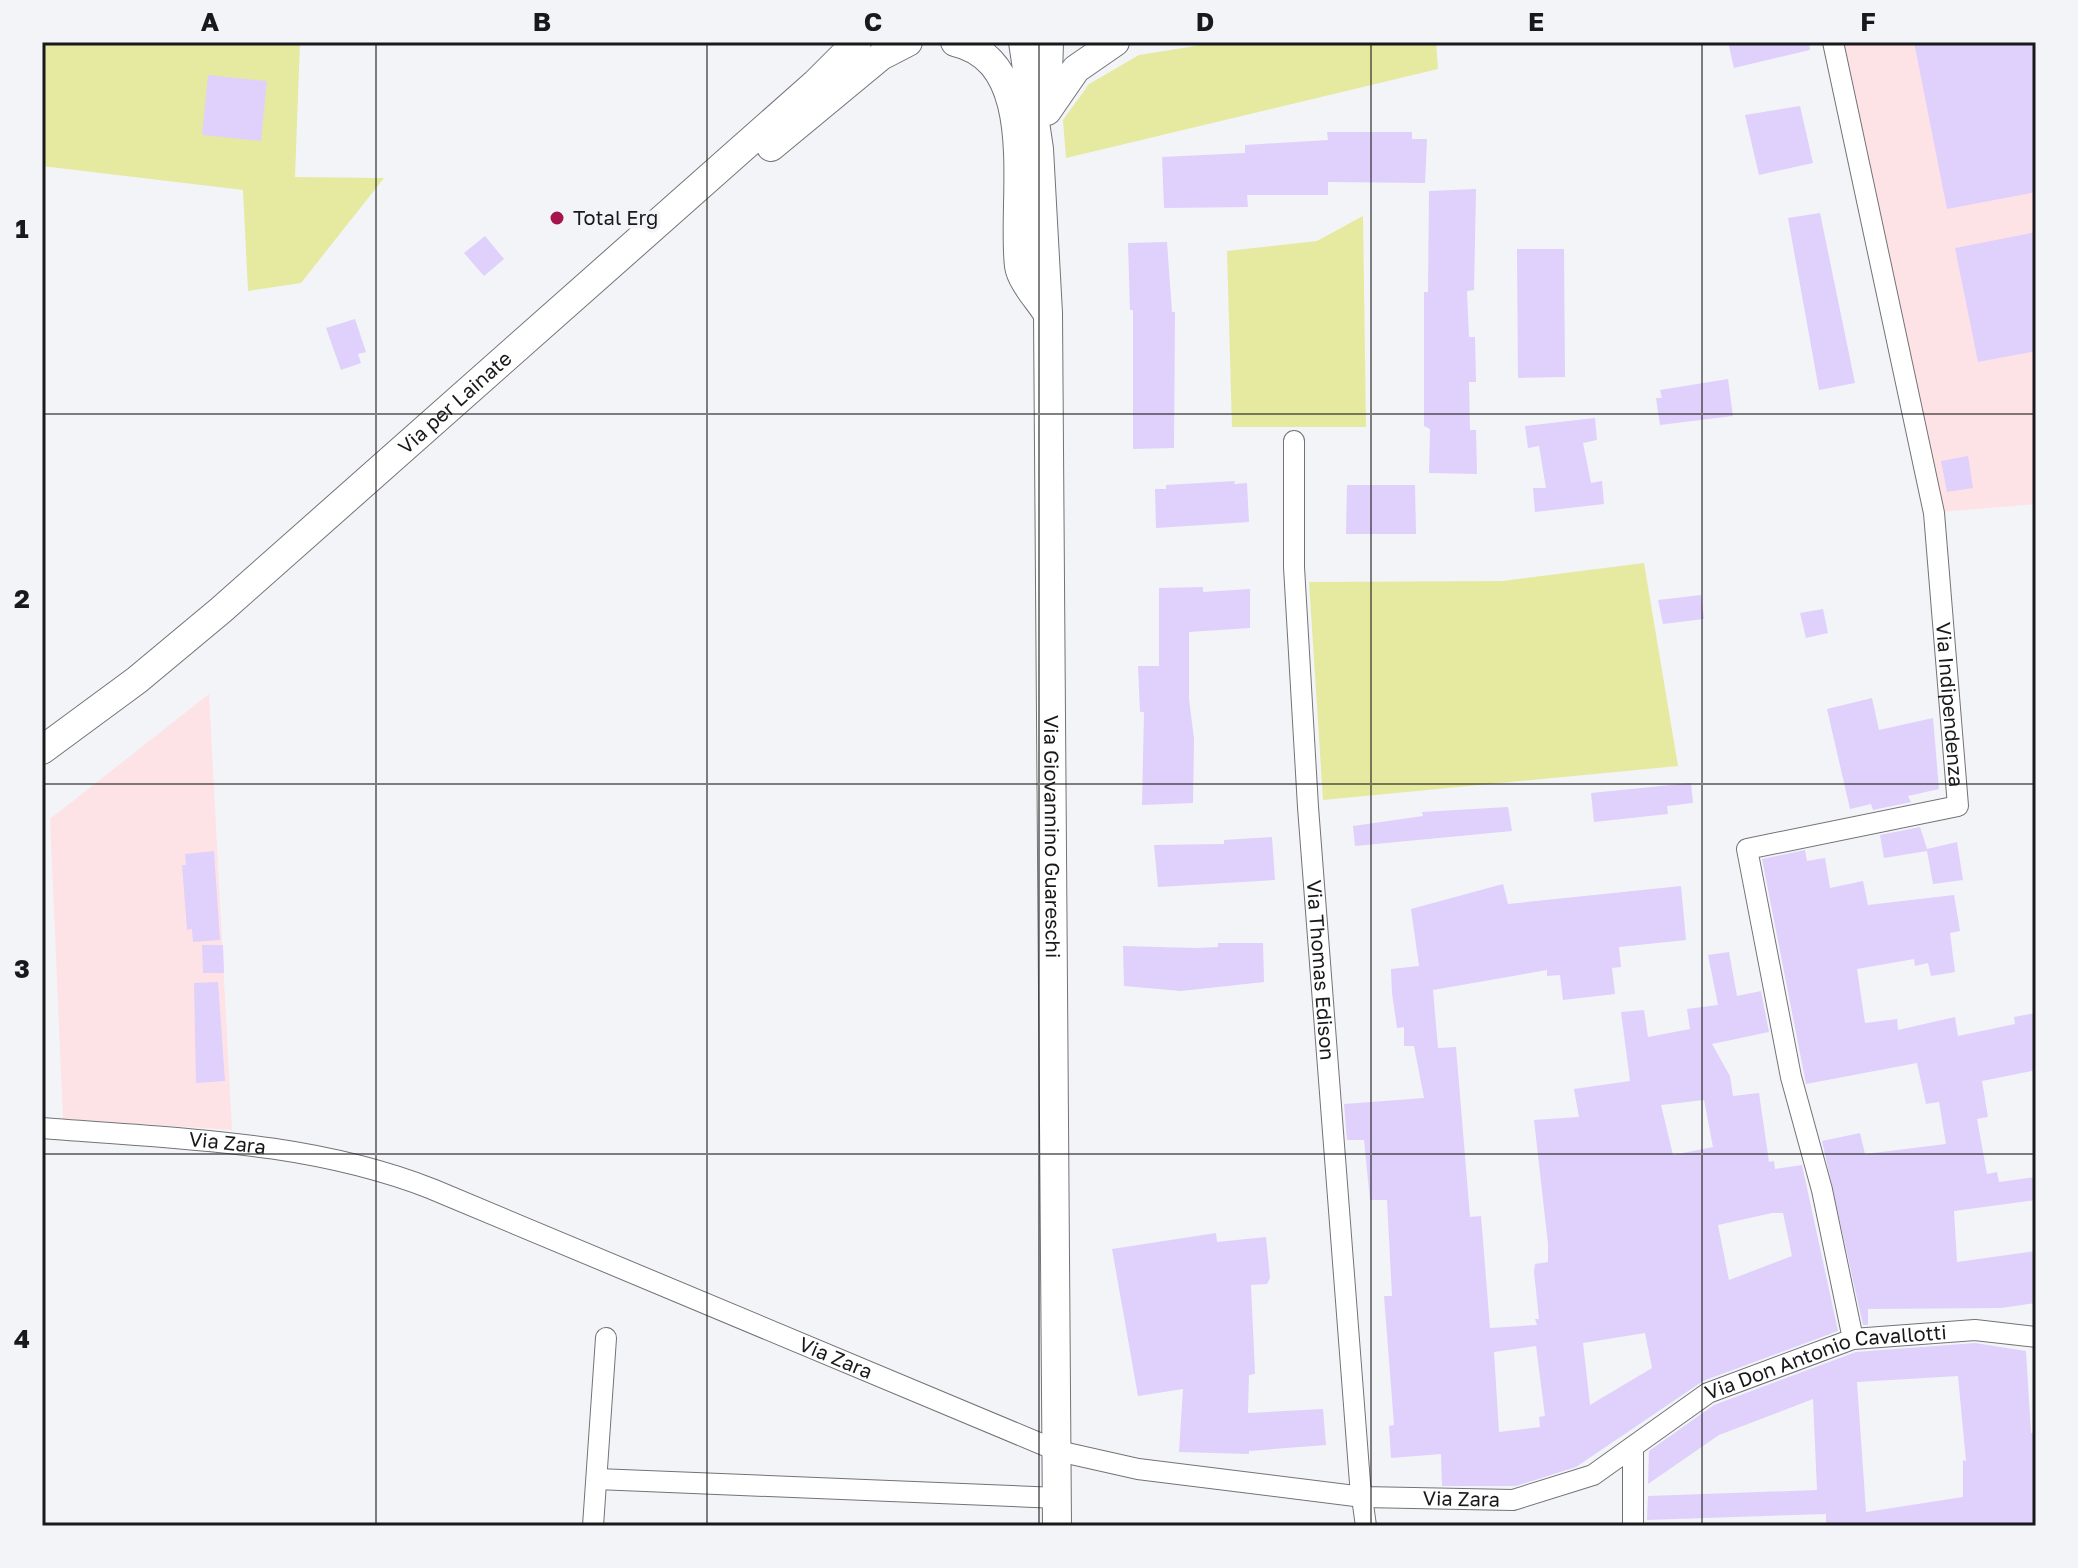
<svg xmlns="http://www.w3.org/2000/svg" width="2078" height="1568" viewBox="0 0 2078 1568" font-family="'Golos Text',sans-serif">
  <rect width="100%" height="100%" fill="#f3f4f8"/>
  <!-- industrial -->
  <g fill="#fee3e6">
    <path d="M1842,42H2036V504L1942,512Z"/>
    <path d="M209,694L232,1130L63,1119L50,819Z"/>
  </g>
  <!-- green -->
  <g fill="#e5eaa0">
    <path d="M42,42H300L295,177L384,178L301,283L248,291L243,190L42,166Z"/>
    <path d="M1221,42H1436L1438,69L1066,158L1063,120L1089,84L1139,55Z"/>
    <path d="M1363,216L1366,427H1232L1227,251L1317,241Z"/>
    <path d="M1644,563L1678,766L1323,800L1309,582L1503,581Z"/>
  </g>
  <!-- building -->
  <g fill="#e0d0fc" fill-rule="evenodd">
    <path d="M1728,42H1809L1810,50L1734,68Z"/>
    <path d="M1914,42H2036V192L1947,209Z"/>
    <path d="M208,75L267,81L261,141L202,135Z"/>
    <path d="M1800,106L1813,163L1759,175L1745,115Z"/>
    <path d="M1327,132H1412V139H1427L1425,183L1328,182V195H1247L1248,207L1164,208L1162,157L1245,153V145L1328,140Z"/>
    <path d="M1476,189L1474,290L1467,291L1469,337H1475L1476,382H1469L1470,430H1476L1477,474L1429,473L1430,429L1424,426V292H1428L1429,191Z"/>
    <path d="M1820,213L1855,383L1819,390L1788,218Z"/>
    <path d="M2036,232V351L1978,362L1955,248Z"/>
    <path d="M485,236L504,259L484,276L464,253Z"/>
    <path d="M1167,242L1172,312H1175L1174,448L1133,449V310H1130L1128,243Z"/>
    <path d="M1517,249H1564L1565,377L1518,378Z"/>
    <path d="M355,319L366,352L358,354L361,363L341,370L326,328Z"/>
    <path d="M1728,379L1733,416L1660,425L1656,398H1662L1660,390Z"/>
    <path d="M1595,418L1597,440L1583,443L1591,483L1602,481L1604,504L1535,512L1533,488H1546L1539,446L1528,448L1525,426Z"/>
    <path d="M1968,456L1973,488L1947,492L1941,461Z"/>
    <path d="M1235,481L1234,484L1247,483L1249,522L1156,528L1155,489H1166V485Z"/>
    <path d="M1347,485H1415L1416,534H1346Z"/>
    <path d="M1203,587V592L1250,589V628L1189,632V699L1194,739L1193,803L1142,805L1144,712H1140L1138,666H1159V588Z"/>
    <path d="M1701,595L1704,619L1663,624L1658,600Z"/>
    <path d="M1823,609L1828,633L1806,638L1800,613Z"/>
    <path d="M1872,698L1879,730L1933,718L1939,789L1908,796L1911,802L1873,810L1871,804L1850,809L1827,709Z"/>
    <path d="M1691,783L1693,803L1667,806L1668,814L1594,822L1591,793Z"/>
    <path d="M1508,807L1512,831L1355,846L1353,826L1423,816L1422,812Z"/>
    <path d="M1920,827L1927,849L1957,842L1963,880L1933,884L1927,851L1884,858L1880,835Z"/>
    <path d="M1272,837L1275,880L1158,887L1154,845L1224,844V840Z"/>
    <path d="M1805,850L1807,861L1825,858L1830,888L1863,881L1868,905L1954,895L1960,931L1950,933L1955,972L1931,976L1928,963L1915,966L1914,959L1857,969L1865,1023L1897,1019L1898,1030L1955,1017L1958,1036L2015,1024L2014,1017L2036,1013V1070L1982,1081L1988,1117L1977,1119L1987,1174L1997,1172L1999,1182L2036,1177V1200L1954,1211L1957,1262L2036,1251V1303L2001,1308L1868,1309V1325H1863L1822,1141L1860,1133L1865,1154L1946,1144L1939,1102L1926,1104L1917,1063L1806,1084L1762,859Z"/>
    <path d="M214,851L220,940L193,942L192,929L187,930L182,865H186L185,854Z"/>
    <path d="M1503,884L1508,904L1681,886L1686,940L1619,947L1621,967L1612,968L1615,994L1563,1000L1560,975L1547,976V970L1433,990L1438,1048L1456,1047L1470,1217L1481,1216L1490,1328L1537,1325L1535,1319H1539L1534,1272L1535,1264L1548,1262V1244L1534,1120L1579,1117L1574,1089L1630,1081L1621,1012L1644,1010L1648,1037L1690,1029L1687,1009L1718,1005L1708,955L1729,952L1737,996L1761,991L1769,1032L1712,1044L1730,1076L1733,1096L1759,1093L1769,1162L1774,1161L1775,1169L1802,1165L1838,1331L1703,1381L1576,1467L1516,1486H1442L1441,1454L1391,1458L1389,1426L1394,1425L1384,1296H1392L1387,1200H1370L1364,1140H1347L1344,1104L1424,1098L1414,1046H1404V1027L1397,1028L1392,993L1391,969L1419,966L1411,909ZM1704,1100L1713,1147L1673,1155L1661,1105ZM1772,1213H1783L1792,1256L1729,1280L1718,1225ZM1645,1333L1652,1368L1590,1405L1583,1343ZM1536,1346L1545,1416L1539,1417L1540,1427L1499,1432L1494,1352Z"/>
    <path d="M1218,943H1263L1264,982L1181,991L1124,986L1123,946L1196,948L1218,947Z"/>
    <path d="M202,945H223L224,973H203Z"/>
    <path d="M218,982L225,1081L196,1083L194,983Z"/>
    <path d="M1216,1233L1217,1242L1266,1237L1270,1278L1267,1284L1251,1285L1255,1374L1249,1375L1248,1413L1323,1409L1326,1445L1249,1451V1454L1179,1452L1183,1389L1138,1396L1112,1249Z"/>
    <path d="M1975,1343L2026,1351L2031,1433H2036V1526H1826V1514L1647,1520L1648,1496L1817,1490L1813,1399L1719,1435L1648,1484L1649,1451L1714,1405L1856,1352ZM1958,1376L1966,1461L1963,1460V1497L1866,1512L1857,1382Z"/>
  </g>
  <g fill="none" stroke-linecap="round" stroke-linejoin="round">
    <defs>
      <g id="street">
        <path id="s1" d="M1833,42L1934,513L1958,806L1747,849L1791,1077L1822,1190L1853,1339"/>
        <path id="s2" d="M1294,441V567L1308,807L1360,1483L1366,1526"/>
        <path id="s3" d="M42,1128C174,1139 307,1140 432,1189L1058,1451L1138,1469L1363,1497L1513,1500L1593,1475L1708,1393L1853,1339L1975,1330L2036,1337"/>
        <path d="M597,1479L1058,1498"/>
        <path d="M593,1526L606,1338"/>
        <path d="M1633,1526V1447"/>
      </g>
      <g id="secondary">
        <path d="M955,42C1043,62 1011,199 1019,266C1021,281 1039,300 1047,313"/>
        <path id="s4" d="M1023,42L1039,149L1048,313L1057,1526"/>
        <path d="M1047,109L1049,42"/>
        <path d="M1047,111L1076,69L1115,42"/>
        <path d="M771,147L881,56L908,42"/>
        <path id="s5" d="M42,750L137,680L221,610L816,83L857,42"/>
      </g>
    </defs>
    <!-- street casing -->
    <use href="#street" stroke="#727377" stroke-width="22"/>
    <!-- secondary casing -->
    <use href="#secondary" stroke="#727377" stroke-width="30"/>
    <!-- street -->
    <use href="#street" stroke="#fff" stroke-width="20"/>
    <!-- secondary -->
    <use href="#secondary" stroke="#fff" stroke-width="28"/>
  </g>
  <!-- grid -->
  <path fill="none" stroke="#19191b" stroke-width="2" stroke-opacity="0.55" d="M376,42V1526M707,42V1526M1039,42V1526M1371,42V1526M1702,42V1526M42,414H2036M42,784H2036M42,1154H2036"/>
  <!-- markers -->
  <circle fill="#a7144d" stroke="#f3f4f8" stroke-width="3" cx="557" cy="218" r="8"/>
  <g text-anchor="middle" stroke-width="7" stroke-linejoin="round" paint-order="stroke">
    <!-- poi labels -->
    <g font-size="20" fill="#19191b" stroke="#f3f4f8" text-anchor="start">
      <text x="573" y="225">Total Erg</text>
    </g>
    <!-- street labels -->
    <g font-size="20" fill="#19191b" stroke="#f3f4f8">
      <text dy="7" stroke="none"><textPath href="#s5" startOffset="540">Via per Lainate</textPath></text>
      <text dy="7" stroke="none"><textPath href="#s1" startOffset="674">Via Indipendenza</textPath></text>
      <text dy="7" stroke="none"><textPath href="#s4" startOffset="796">Via Giovannino Guareschi</textPath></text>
      <text dy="7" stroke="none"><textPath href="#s2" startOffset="530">Via Thomas Edison</textPath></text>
      <text dy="7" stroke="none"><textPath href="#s3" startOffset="186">Via Zara</textPath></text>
      <text dy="7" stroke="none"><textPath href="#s3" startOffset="834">Via Zara</textPath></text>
      <text dy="7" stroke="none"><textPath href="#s3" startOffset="1882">Via Don Antonio Cavallotti</textPath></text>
      <text dy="7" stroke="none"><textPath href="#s3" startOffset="1482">Via Zara</textPath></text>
    </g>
  </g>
  <!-- border -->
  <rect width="2078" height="1568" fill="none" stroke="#f3f4f8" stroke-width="88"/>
  <rect x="44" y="44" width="1990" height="1480" fill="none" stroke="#19191b" stroke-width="3"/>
  <g font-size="26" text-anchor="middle" font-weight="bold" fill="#19191b">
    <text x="210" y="31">A</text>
    <text x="542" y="31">B</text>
    <text x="873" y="31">C</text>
    <text x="1205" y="31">D</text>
    <text x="1536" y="31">E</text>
    <text x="1868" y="31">F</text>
    <text x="22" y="238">1</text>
    <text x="22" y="608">2</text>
    <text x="22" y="978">3</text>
    <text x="22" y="1348">4</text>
  </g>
</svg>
